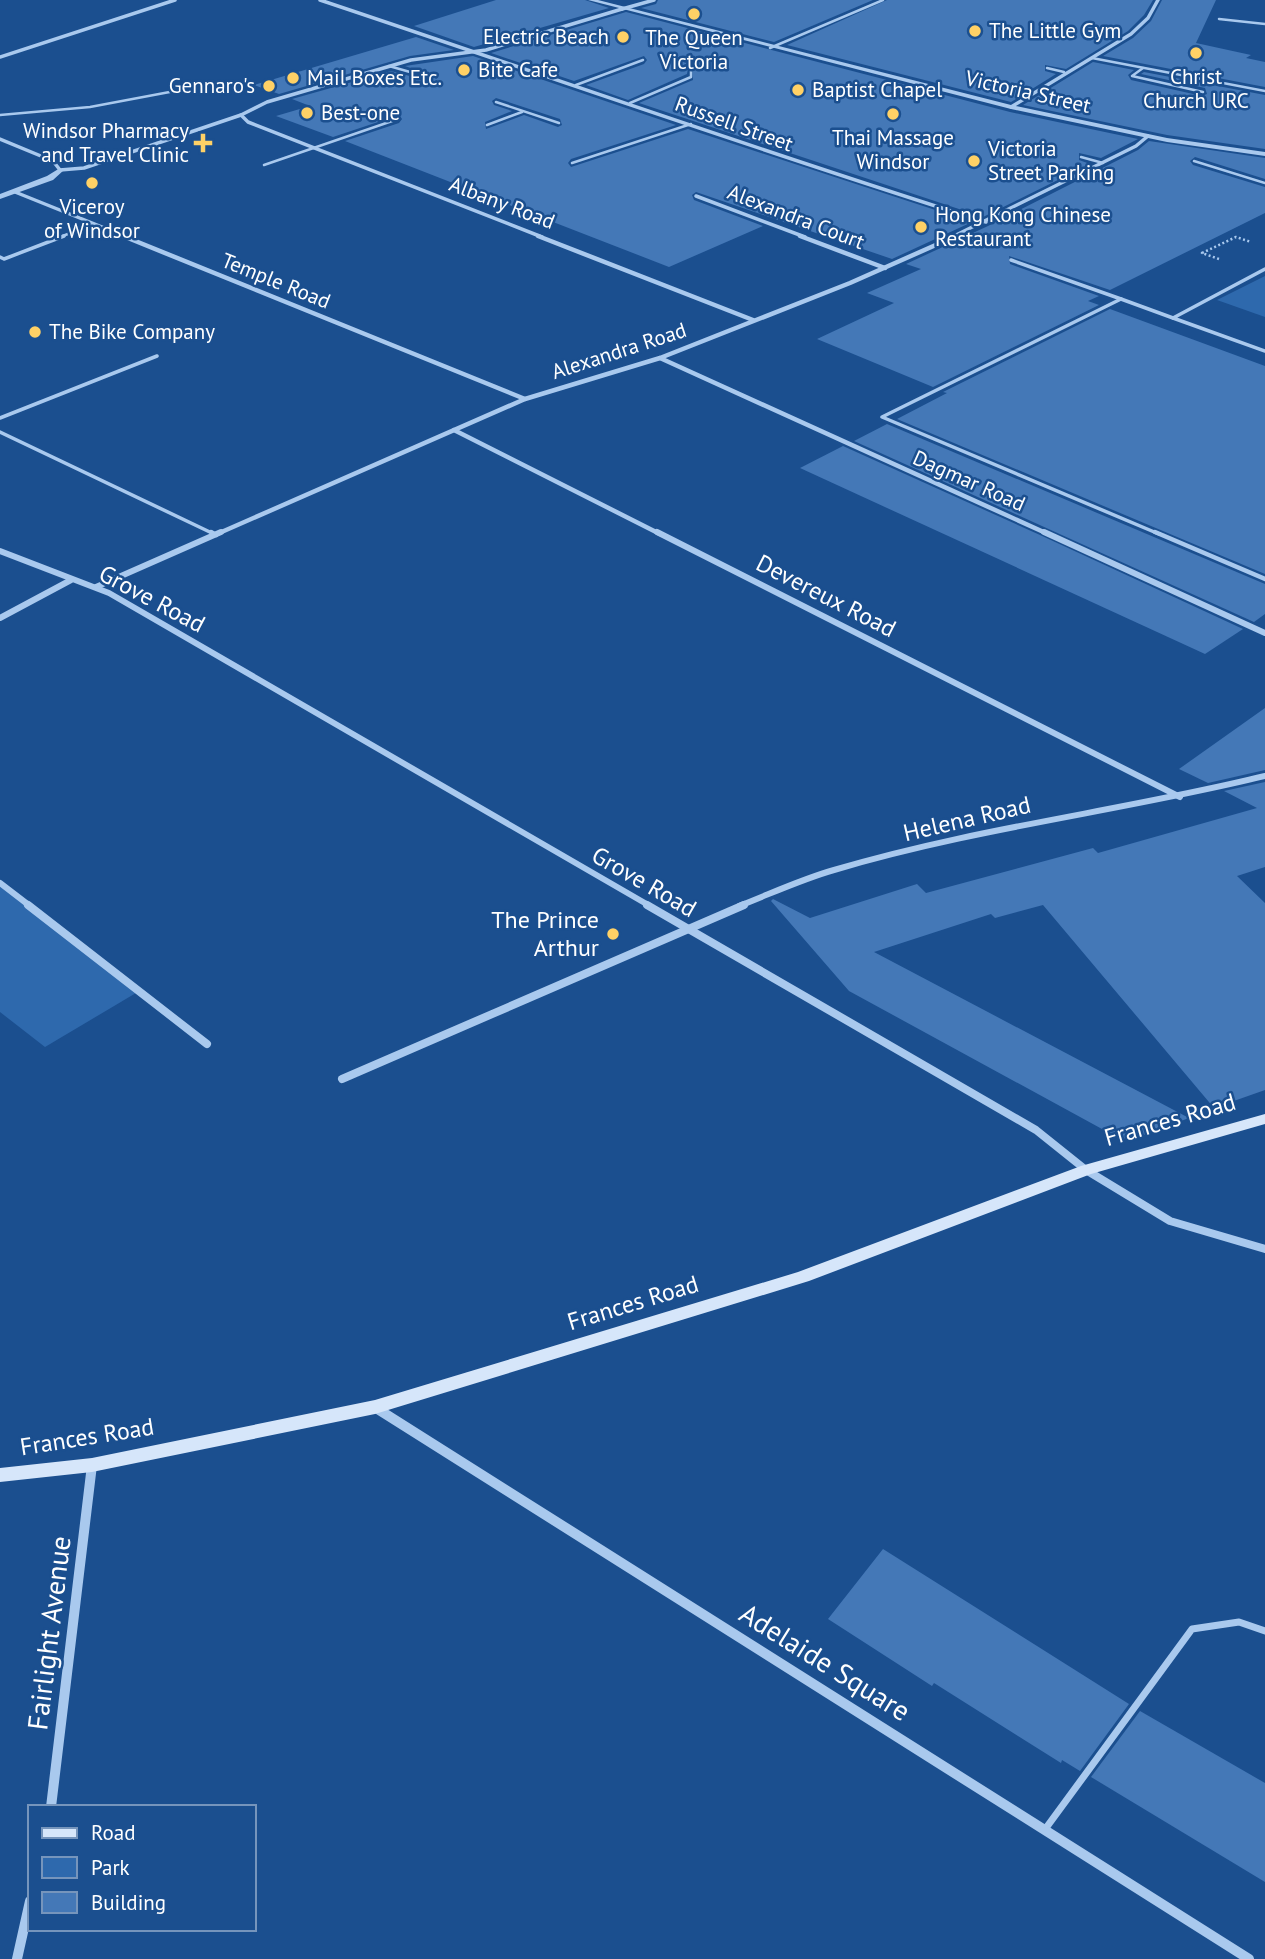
<svg xmlns="http://www.w3.org/2000/svg" width="1265" height="1959" viewBox="0 0 1265 1959" font-family="'PT Sans',sans-serif">
  <rect width="100%" height="100%" fill="#1b4f8f"/>
  <!-- green -->
  <g fill="#2e69ad">
    <path d="M1265,276V317L1217,300Z"/>
    <path d="M0,886L141,990L45,1047L0,1012Z"/>
  </g>
  <!-- building -->
  <g fill="#4478b7" fill-rule="evenodd">
    <path d="M496,0H585L609,8L474,47L414,26Z"/>
    <path d="M658,0H873L774,42L641,8L656,4Z"/>
    <path d="M887,0H1153L1144,15L1128,31L1066,69L1045,65V71L1056,74L1011,102L787,45Z"/>
    <path d="M1162,0H1216L1196,43L1251,55L1246,58L1265,62V87L1103,56L1133,38L1151,21Z"/>
    <path d="M626,12L1010,112L1138,139L1101,158L1079,153V160L1090,164L983,217L639,103L693,80L692,67L688,68L687,74L628,100L586,85L644,64L647,60L644,56L574,81L491,53Z"/>
    <path d="M416,37L454,50L410,56L279,94L254,85Z"/>
    <path d="M473,56L676,125L571,159L568,163L571,167L688,129L972,222L892,259L696,192L692,195L694,200L763,226L669,267L345,141L399,123L402,119L399,115L333,137L276,116L310,106L292,99L391,71L417,78L421,74L419,71L405,66ZM496,98L560,119L562,125L558,127L524,115L486,129L485,122L512,111L494,105L492,101Z"/>
    <path d="M1093,62L1134,70L1128,75L1131,80L1202,96L1207,94L1205,88L1141,74L1144,72L1265,95V149L1167,135L1023,105Z"/>
    <path d="M1149,141L1265,158V179L1195,157L1190,161L1193,165L1265,187V213L1110,290L1009,256L1010,264L1099,296L1088,301L1099,305L933,387L817,339L894,303L867,293L921,269L906,264L988,226L1138,150Z"/>
    <path d="M1110,309L1265,366V574L897,419L947,393L943,392Z"/>
    <path d="M887,424L1265,584V614L1254,622L854,441Z"/>
    <path d="M843,446L1040,535L1243,629L1205,654L800,468Z"/>
    <path d="M1265,708V770L1208,783L1179,769Z"/>
    <path d="M1265,782V867L1237,876L1265,903V1090L1214,1108L1043,905L995,918L991,914L874,952L1189,1118L1130,1140L1113,1135L849,991L771,901L773,899L810,918L917,884L926,893L1093,848L1098,853L1257,808L1224,791Z"/>
    <path d="M883,1549L1129,1704L1080,1771L1062,1760L1061,1763L934,1683L932,1686L828,1619Z"/>
    <path d="M1140,1711L1265,1783V1882L1091,1777Z"/>
  </g>
  <g fill="none" stroke-linecap="round" stroke-linejoin="round">
    <!-- path -->
    <path stroke="#a9c9ee" stroke-width="2.5" stroke-dasharray="2 2.5" stroke-linecap="butt" d="M1219,259L1202,253L1236,237L1251,242"/>
    <!-- service-far3 -->
    <g stroke="#a9c9ee" stroke-width="2.5">
      <path d="M1219,19L1265,24"/>
      <path d="M770,48L883,0"/>
      <path d="M1092,58L1265,91"/>
      <path d="M389,66L417,74"/>
      <path d="M1047,68L1064,72"/>
      <path d="M1143,68L1132,76L1203,92"/>
      <path d="M576,85L643,60"/>
      <path d="M496,102L559,123"/>
      <path d="M630,103L691,77V71"/>
      <path d="M0,115L90,107L175,91"/>
      <path d="M487,125L522,112"/>
      <path d="M1081,157L1103,163"/>
      <path d="M1194,161L1265,183"/>
      <path d="M572,163L691,124"/>
      <path d="M264,165L398,119"/>
      <path d="M60,237L94,224"/>
    </g>
    <!-- service-far2 -->
    <g stroke="#a9c9ee" stroke-width="3.5">
      <path d="M0,257L4,259L64,236"/>
      <path d="M1011,260L1121,299"/>
      <path d="M1265,269L1173,318L1265,351"/>
      <path d="M0,418L157,356"/>
      <path d="M0,432L214,534"/>
      <path d="M1159,534L882,417L1121,299L1173,318"/>
    </g>
    <!-- service-far1 -->
    <g stroke="#a9c9ee" stroke-width="4.5">
      <path d="M211,532L216,535"/>
      <path d="M1155,532L1265,579"/>
    </g>
    <!-- service -->
    <path stroke="#a9c9ee" stroke-width="7" d="M1046,1828L1192,1629L1239,1622L1265,1631"/>
    <!-- pedestrian -->
    <path stroke="#a9c9ee" stroke-width="3.5" d="M622,9L654,0"/>
    <!-- minor-far4 -->
    <g stroke="#a9c9ee" stroke-width="3.5">
      <path d="M320,0C542,74 763,152 986,222"/>
      <path d="M0,57L175,0"/>
      <path d="M1011,107L1131,34L1148,18L1158,0"/>
      <path d="M241,115L248,122L542,237"/>
      <path d="M0,139L53,161L60,170L84,168L241,115L267,102L411,60L486,50L622,9"/>
      <path d="M15,192L127,237"/>
      <path d="M696,196L805,237"/>
      <path d="M952,237L1136,146L1148,136"/>
    </g>
    <!-- minor-far3 -->
    <g stroke="#a9c9ee" stroke-width="4.5">
      <path d="M123,236L525,399"/>
      <path d="M538,236L753,320"/>
      <path d="M800,236L885,268"/>
      <path d="M660,358L1048,534"/>
      <path d="M454,430L660,534"/>
      <path d="M217,534L525,399L660,358L850,283L956,236"/>
    </g>
    <!-- minor-far2 -->
    <g stroke="#a9c9ee" stroke-width="6">
      <path d="M657,532L1180,797"/>
      <path d="M1044,532L1265,633"/>
      <path d="M0,551L109,593L650,906"/>
      <path d="M96,587L221,532"/>
      <path d="M0,618L71,580"/>
      <path d="M0,883L30,906"/>
      <path d="M739,906C770,894 802,879 834,870C975,828 1122,811 1265,776"/>
    </g>
    <!-- minor-far1 -->
    <g stroke="#a9c9ee" stroke-width="8">
      <path d="M28,905L207,1044"/>
      <path d="M647,905L1036,1130L1086,1170L1170,1221L1265,1249"/>
      <path d="M342,1079L744,905"/>
    </g>
    <!-- minor -->
    <g stroke="#a9c9ee" stroke-width="10">
      <path d="M376,1408L1249,1959"/>
      <path d="M51,1807L92,1465"/>
      <path d="M17,1959L30,1901"/>
    </g>
    <!-- tertiary -->
    <g fill="#a9c9ee" fill-rule="evenodd">
      <path d="M588,0H598L1011,105L1167,138L1265,152V156L1167,142L1011,109Z"/>
      <path d="M60,168L64,170L53,180L0,199V194L47,176Z"/>
    </g>
    <!-- secondary -->
    <path fill="#d6e6fa" fill-rule="evenodd" d="M1265,1114V1124L1091,1174L809,1281L375,1414L92,1472L0,1482V1468L92,1458L375,1400L798,1272L1081,1166Z"/>
  </g>
  <!-- markers -->
  <g fill="#ffd166" stroke="#1b4f8f" stroke-width="2.5">
    <circle cx="694" cy="14" r="7"/>
    <circle cx="975" cy="31" r="7"/>
    <circle cx="623" cy="37" r="7"/>
    <circle cx="1196" cy="53" r="7"/>
    <circle cx="464" cy="70" r="7"/>
    <circle cx="293" cy="78" r="7"/>
    <circle cx="269" cy="86" r="7"/>
    <circle cx="798" cy="90" r="7"/>
    <circle cx="307" cy="113" r="7"/>
    <circle cx="893" cy="114" r="7"/>
    <path d="M199.5 132.5h7v7h7v7h-7v7h-7v-7h-7v-7h7z"/>
    <circle cx="974" cy="161" r="7"/>
    <circle cx="92" cy="183" r="7"/>
    <circle cx="921" cy="227" r="7"/>
    <circle cx="35" cy="332" r="7"/>
    <circle cx="613" cy="934" r="7"/>
  </g>
  <g text-anchor="middle" stroke-width="5" stroke-linejoin="round" paint-order="stroke">
    <!-- far-poi labels -->
    <g font-size="21" fill="#fff" stroke="#1b4f8f" text-anchor="start">
      <text x="989" y="38">The Little Gym</text>
      <text x="609" y="44" text-anchor="end">Electric Beach</text>
      <text x="694" y="45" text-anchor="middle">The Queen<tspan x="694" dy="24">Victoria</tspan></text>
      <text x="478" y="77">Bite Cafe</text>
      <text x="1196" y="84" text-anchor="middle">Christ<tspan x="1196" dy="24">Church URC</tspan></text>
      <text x="307" y="85">Mail Boxes Etc.</text>
      <text x="255" y="93" text-anchor="end">Gennaro's</text>
      <text x="812" y="97">Baptist Chapel</text>
      <text x="321" y="120">Best-one</text>
      <text x="189" y="138" text-anchor="end">Windsor Pharmacy<tspan x="189" dy="24">and Travel Clinic</tspan></text>
      <text x="893" y="145" text-anchor="middle">Thai Massage<tspan x="893" dy="24">Windsor</tspan></text>
      <text x="988" y="156">Victoria<tspan x="988" dy="24">Street Parking</tspan></text>
      <text x="92" y="214" text-anchor="middle">Viceroy<tspan x="92" dy="24">of Windsor</tspan></text>
      <text x="935" y="222">Hong Kong Chinese<tspan x="935" dy="24">Restaurant</tspan></text>
      <text x="49" y="339">The Bike Company</text>
    </g>
    <!-- far-street labels -->
    <g font-size="21" fill="#fff" stroke="#1b4f8f">
      <text transform="translate(1028 92) rotate(13)" y="7">Victoria Street</text>
      <text transform="translate(734 124) rotate(20)" y="7">Russell Street</text>
      <text transform="translate(502 203) rotate(21)" y="7">Albany Road</text>
      <text transform="translate(796 217) rotate(21)" y="7">Alexandra Court</text>
      <text transform="translate(276 281) rotate(22)" y="7">Temple Road</text>
      <text transform="translate(619 351) rotate(-18)" y="7">Alexandra Road</text>
      <text transform="translate(969 481) rotate(24)" y="7">Dagmar Road</text>
    </g>
    <!-- street labels -->
    <g font-size="24" fill="#fff" stroke="#1b4f8f">
      <text transform="translate(826 596) rotate(27)" y="8">Devereux Road</text>
      <text transform="translate(152 599) rotate(28)" y="8">Grove Road</text>
      <text transform="translate(967 819) rotate(-13)" y="8">Helena Road</text>
      <text transform="translate(644 882) rotate(30)" y="8">Grove Road</text>
      <text transform="translate(1170 1120) rotate(-16)" y="8">Frances Road</text>
      <text transform="translate(633 1303) rotate(-17)" y="8">Frances Road</text>
      <text transform="translate(87 1437) rotate(-9)" y="8">Frances Road</text>
    </g>
    <!-- poi labels -->
    <g font-size="24" fill="#fff" stroke="#1b4f8f" text-anchor="end">
      <text x="599" y="928">The Prince<tspan x="599" dy="28">Arthur</tspan></text>
    </g>
    <!-- near-street labels -->
    <g font-size="28" fill="#fff" stroke="#1b4f8f">
      <text transform="translate(49 1633) rotate(-83)" y="10">Fairlight Avenue</text>
      <text transform="translate(825 1662) rotate(32)" y="10">Adelaide Square</text>
    </g>
  </g>
  <!-- legend -->
  <rect x="28" y="1805" width="228" height="126" fill="#1b4f8f" stroke="#7695bc" stroke-width="2"/>
  <rect x="42" y="1828" width="35" height="10" fill="#d6e6fa" stroke="#7695bc" stroke-width="2"/>
  <text x="91" y="1840" font-size="21" fill="#ffffff">Road</text>
  <rect x="42" y="1857" width="35" height="21" fill="#2e69ad" stroke="#7695bc" stroke-width="2"/>
  <text x="91" y="1875" font-size="21" fill="#ffffff">Park</text>
  <rect x="42" y="1892" width="35" height="21" fill="#4478b7" stroke="#7695bc" stroke-width="2"/>
  <text x="91" y="1910" font-size="21" fill="#ffffff">Building</text>
</svg>
